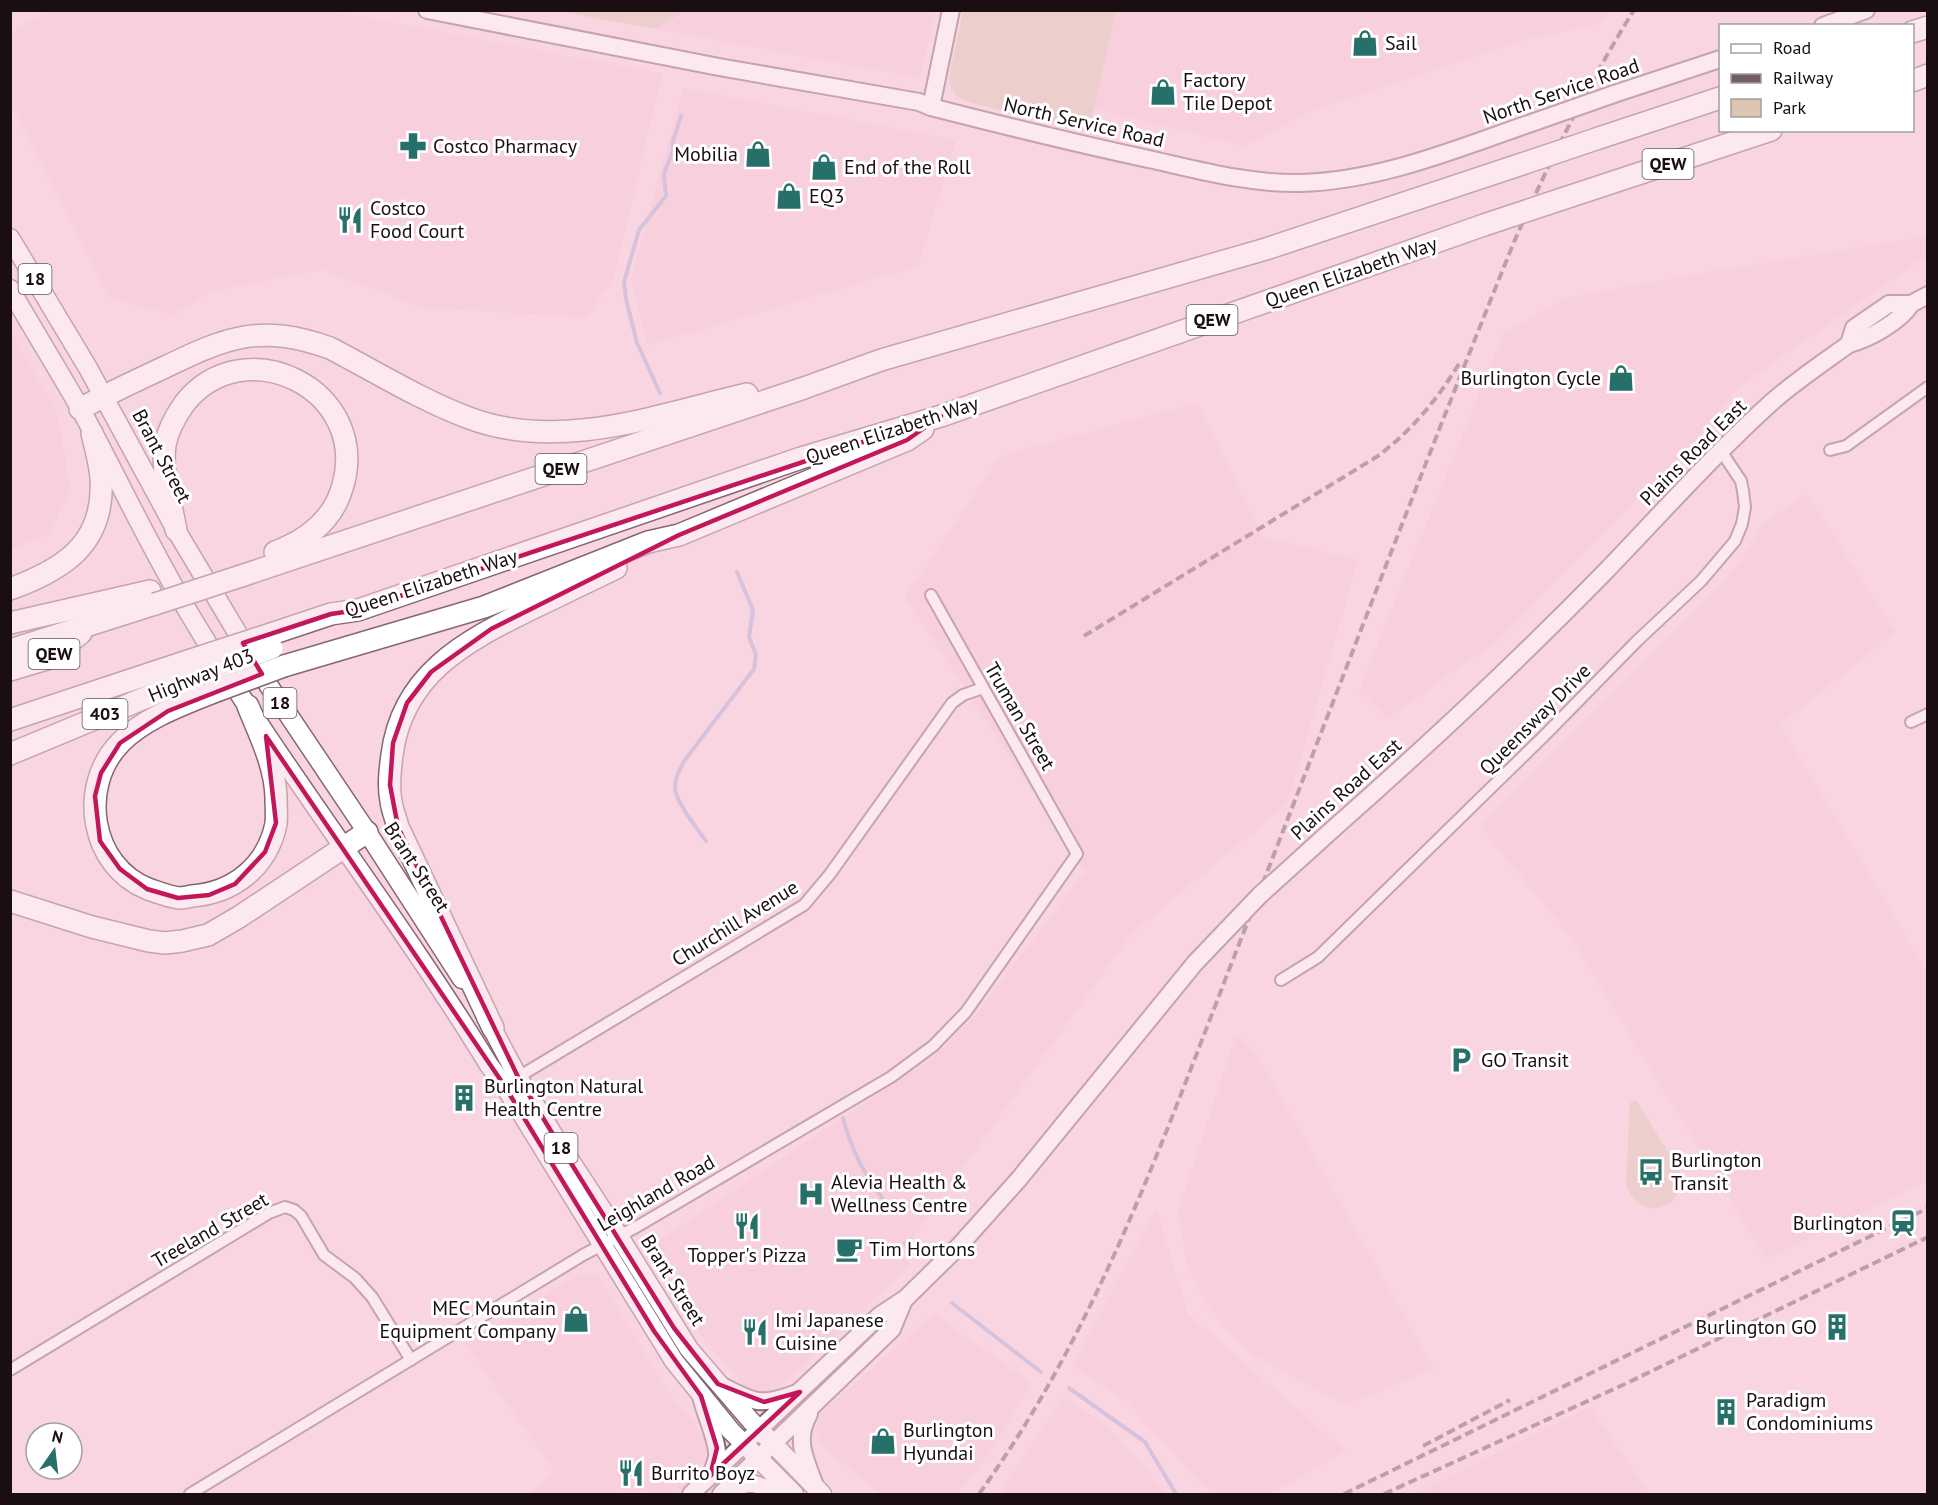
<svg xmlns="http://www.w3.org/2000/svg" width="1938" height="1505" viewBox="0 0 1938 1505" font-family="'PT Sans',sans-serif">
  <rect width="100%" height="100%" fill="#f9d5e1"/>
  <!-- built -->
  <g fill="#f4c8d7">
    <path d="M52,10L333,11L663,74L613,278L587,317L424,308L323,270L212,291L173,315L109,298L11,104V32Z"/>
    <path d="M685,11H935L921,71L919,75L915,77L655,29Z"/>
    <path d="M1116,11V10L1610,11L1603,22L1514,43L1305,114L1245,146L1095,109Z"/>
    <path d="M683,88L956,140L918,266L648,345L631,279Z"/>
    <path d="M1927,236V255L1740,386L1687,449L1495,642L1388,718L1359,691L1503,334L1566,298L1709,272Z"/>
    <path d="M10,331L57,412L70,489L50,534L11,549Z"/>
    <path d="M1197,403L1263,537L1358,560L1288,803L1132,933L902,1252L911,1265L776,1390L762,1392L746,1387L701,1336L648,1247L931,1059L973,1018L1085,872L905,597L1000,456Z"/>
    <path d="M1807,494L1895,632L1780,725L1927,972V1181L1766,1259L1572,939L1480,826L1735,569L1753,544L1762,524Z"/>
    <path d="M1236,1035L1257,1055L1434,1369L1346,1405L1253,1355L1211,1311L1187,1266L1178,1211Z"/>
    <path d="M1156,1208L1188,1314L1345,1451L1270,1494H1211L1125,1400L1073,1365Z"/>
    <path d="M583,1272L598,1276L657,1373L673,1398L694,1422L704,1439L706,1453L700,1469L677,1494H530L554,1471L465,1343L494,1327Z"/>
    <path d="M934,1314L1032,1383L988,1454L958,1494H881L828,1451L817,1438L816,1428L818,1419L821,1413Z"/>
    <path d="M1062,1397L1105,1424L1151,1474L1165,1494H1000Z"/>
    <path d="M1590,1407L1649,1494H1415Z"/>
  </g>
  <!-- green -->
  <g fill="#dcc6b1">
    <path d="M558,11H685L655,29Z"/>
    <path d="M963,11H1116L1089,133L964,101C954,95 950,89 949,78Z"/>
    <path d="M1634,1100L1637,1101L1680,1172C1686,1212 1638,1223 1626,1184L1630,1103Z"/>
  </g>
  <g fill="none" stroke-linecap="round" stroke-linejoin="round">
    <!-- stream -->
    <g stroke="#aeabd7" stroke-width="4">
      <path d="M660,393L637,343L626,299L624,282L639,230L666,196L664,174L673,150V141L681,116"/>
      <path d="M706,841C697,828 675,802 675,787C675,777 680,768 685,760L754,669L756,655L749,637L753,610L737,572"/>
      <path d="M843,1118C851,1150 866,1178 886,1203"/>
      <path d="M905,1243L912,1252"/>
      <path d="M952,1303L1041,1372"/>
      <path d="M1069,1388L1145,1442L1176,1494"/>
    </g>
    <defs>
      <g id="street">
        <path d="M1830,450L1846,446L1928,387"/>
        <path d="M1911,722L1928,714"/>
        <path d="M1281,980L1318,957L1547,733L1637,641L1701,581L1735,541L1742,524L1745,507L1743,491L1741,481L1721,451"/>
        <path d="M515,1079L804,905L830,874L952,703L963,695L983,688"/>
        <path d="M10,1370L269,1213L285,1207L294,1210L301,1216L324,1255L355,1278L372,1297L411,1360"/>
        <path d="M190,1494L583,1255L638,1226L891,1077L933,1046L966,1012L1077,854L931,595"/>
      </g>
      <g id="secondary">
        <path d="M427,10L719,67L919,102L931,107C1005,126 1078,144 1153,160C1202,171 1250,184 1300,183C1382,181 1461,147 1537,121"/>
        <path d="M1823,26L1866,10"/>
        <path d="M1614,94L1720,59"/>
        <path d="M931,107L951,10"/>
        <path d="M1849,344L1854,328L1889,304H1911L1928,295"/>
        <path d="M1333,829C1426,747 1517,662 1604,573C1660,515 1713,455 1773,401C1797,380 1824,362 1849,344C1869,339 1901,321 1911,304"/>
        <path d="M722,1386C754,1402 759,1407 794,1394"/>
        <path d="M701,1396C704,1412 719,1443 717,1457C716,1463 713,1469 711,1475"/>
        <path d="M809,1414C793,1442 807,1461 816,1489"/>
        <path d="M728,1493L745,1484H754L788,1494"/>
        <path d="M691,1494L879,1316L906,1298L959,1246L1019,1179L1195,963"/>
        <path d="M721,1494L892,1329L904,1300"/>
      </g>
      <g id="primary">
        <path d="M10,238L88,368L176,530L269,686L367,832L462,979"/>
        <path d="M10,289C33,329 57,368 80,408C118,478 151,550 192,618C284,772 396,913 489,1065L504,1085L674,1361L731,1431L794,1494"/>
        <path d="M486,1017L518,1077L554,1136L607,1217L689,1349L751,1421L822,1494"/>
      </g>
      <g id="highway">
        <path d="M1912,32L1928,27"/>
        <path d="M1912,81L1928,75"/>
        <path d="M1599,138L1720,98"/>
        <path d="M1565,198L1771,130"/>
        <path d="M80,409C107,394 135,381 163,368C227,337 260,323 330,348C376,372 421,400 469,418C559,452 658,415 747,394"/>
        <path d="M176,530C171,502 161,473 165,445C168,429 175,417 184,404C244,327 370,390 343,485C334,520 307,540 275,552"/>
        <path d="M241,576L804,388L881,360L1266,249L1522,164"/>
        <path d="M10,589C65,569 105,543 101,478C100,463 95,447 92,433"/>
        <path d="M10,623L150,591"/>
        <path d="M274,633L331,614L358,610L801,458L941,416L1484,225"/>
        <path d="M10,650L155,604"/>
        <path d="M284,666L484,607L648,542L679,535L907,440L923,429"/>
        <path d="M10,670L50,658L81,633"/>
        <path d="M211,693C181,705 143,719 120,743C78,786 90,866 148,889C157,892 169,897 179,898C183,898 188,897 192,896C233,893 267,867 276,824C277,816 276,806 276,797C275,765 260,736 248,706"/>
        <path d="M10,720L191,660"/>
        <path d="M10,754L200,675"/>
        <path d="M10,901L92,927L149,941L165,943L182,941L208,935L239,917L367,832"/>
        <path d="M493,1028L398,827C396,819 392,810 391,801C388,786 390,770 392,755C402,675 464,642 529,610C558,596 587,582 616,568"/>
      </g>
    </defs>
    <!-- street casing -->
    <use href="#street" stroke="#866671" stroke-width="14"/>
    <!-- secondary casing -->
    <use href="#secondary" stroke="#866671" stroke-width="20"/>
    <!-- primary casing -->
    <use href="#primary" stroke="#866671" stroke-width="21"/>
    <!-- highway casing -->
    <use href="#highway" stroke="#866671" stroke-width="24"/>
    <!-- street -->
    <use href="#street" stroke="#fff" stroke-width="10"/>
    <!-- secondary -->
    <use href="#secondary" stroke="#fff" stroke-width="16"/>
    <!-- primary -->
    <use href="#primary" stroke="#fff" stroke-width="18"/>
    <!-- highway -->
    <use href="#highway" stroke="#fff" stroke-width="21"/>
    <!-- rail -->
    <g stroke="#745e66" stroke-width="4" stroke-dasharray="9 4.5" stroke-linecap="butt">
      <path d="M1084,636L1378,456C1412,430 1438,399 1460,362"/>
      <path d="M1423,1446L1510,1400"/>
      <path d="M979,1494C1096,1332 1162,1142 1234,957C1327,719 1418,479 1514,242C1549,162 1588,84 1634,10"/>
      <path d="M1344,1494L1928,1208"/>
      <path d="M1384,1494L1625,1384L1928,1237"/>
    </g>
    <defs>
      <g id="secondary-bridge">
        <path d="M1537,121L1614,94"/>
        <path d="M1195,963L1260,895L1333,829"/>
      </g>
      <g id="highway-bridge">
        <path d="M1522,164L1599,138"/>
        <path d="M1484,225L1565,198"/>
        <path d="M155,604L241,576"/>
        <path d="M191,660L274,633"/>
        <path d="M200,675L272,648"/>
        <path d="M211,693L284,666"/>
      </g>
    </defs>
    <!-- secondary-bridge casing -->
    <use href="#secondary-bridge" stroke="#866671" stroke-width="20" stroke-linecap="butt"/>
    <!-- highway-bridge casing -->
    <use href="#highway-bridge" stroke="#866671" stroke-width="24" stroke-linecap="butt"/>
    <!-- secondary-bridge -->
    <use href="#secondary-bridge" stroke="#fff" stroke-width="16"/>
    <!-- highway-bridge -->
    <use href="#highway-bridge" stroke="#fff" stroke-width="21"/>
  </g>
  <!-- marked area -->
  <path d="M0 0H1938V1505H0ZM941,416L907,440L679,535L491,629L431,672L407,703L393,743L390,785L398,827L518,1077L554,1136L674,1328L718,1384L764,1402L800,1392L710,1476L717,1448L701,1396L654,1331L504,1085L266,736L276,823L265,852L235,884L209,895L178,898L147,889L120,869L100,841L95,796L101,773L120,743L168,711L262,674L243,643L331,614L358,610Z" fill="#f9d5e1" fill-opacity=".55" fill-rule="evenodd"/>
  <path fill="none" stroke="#c2185b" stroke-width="4.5" stroke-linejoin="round" d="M941,416L907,440L679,535L491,629L431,672L407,703L393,743L390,785L398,827L518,1077L554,1136L674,1328L718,1384L764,1402L800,1392L710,1476L717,1448L701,1396L654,1331L504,1085L266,736L276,823L265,852L235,884L209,895L178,898L147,889L120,869L100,841L95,796L101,773L120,743L168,711L262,674L243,643L331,614L358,610Z"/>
  <!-- icons -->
  <defs>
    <symbol id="shop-bare" viewBox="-9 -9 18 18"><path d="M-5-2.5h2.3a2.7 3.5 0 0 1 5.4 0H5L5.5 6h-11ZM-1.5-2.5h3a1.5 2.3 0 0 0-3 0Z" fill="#276f69" stroke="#fff" stroke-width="2.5" paint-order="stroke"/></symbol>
    <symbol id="pharmacy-bare" viewBox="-9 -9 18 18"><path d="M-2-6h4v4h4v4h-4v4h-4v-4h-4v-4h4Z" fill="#276f69" stroke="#fff" stroke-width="2.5" paint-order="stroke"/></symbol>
    <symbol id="restaurant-bare" viewBox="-9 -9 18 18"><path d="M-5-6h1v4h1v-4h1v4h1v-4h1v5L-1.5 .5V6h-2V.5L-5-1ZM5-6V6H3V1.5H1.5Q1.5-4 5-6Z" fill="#276f69" stroke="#fff" stroke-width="2.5" paint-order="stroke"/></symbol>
    <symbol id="parking-bare" viewBox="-9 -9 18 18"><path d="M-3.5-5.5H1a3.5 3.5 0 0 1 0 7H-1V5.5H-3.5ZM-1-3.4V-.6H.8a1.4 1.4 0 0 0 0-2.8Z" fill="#276f69" stroke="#fff" stroke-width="2.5" paint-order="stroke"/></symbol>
    <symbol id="building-bare" viewBox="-9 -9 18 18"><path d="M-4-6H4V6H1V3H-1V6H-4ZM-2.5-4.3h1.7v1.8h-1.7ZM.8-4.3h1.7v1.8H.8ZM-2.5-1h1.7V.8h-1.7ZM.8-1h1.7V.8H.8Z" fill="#276f69" stroke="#fff" stroke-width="2.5" paint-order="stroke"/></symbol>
    <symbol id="bus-bare" viewBox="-9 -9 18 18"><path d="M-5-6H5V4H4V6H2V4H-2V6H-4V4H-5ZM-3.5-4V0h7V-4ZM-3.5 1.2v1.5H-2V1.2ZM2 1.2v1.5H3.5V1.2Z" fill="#276f69" stroke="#fff" stroke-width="2.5" paint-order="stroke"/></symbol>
    <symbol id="hospital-bare" viewBox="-9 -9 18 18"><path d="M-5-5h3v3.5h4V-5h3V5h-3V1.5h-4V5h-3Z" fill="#276f69" stroke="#fff" stroke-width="2.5" paint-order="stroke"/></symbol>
    <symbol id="station-bare" viewBox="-9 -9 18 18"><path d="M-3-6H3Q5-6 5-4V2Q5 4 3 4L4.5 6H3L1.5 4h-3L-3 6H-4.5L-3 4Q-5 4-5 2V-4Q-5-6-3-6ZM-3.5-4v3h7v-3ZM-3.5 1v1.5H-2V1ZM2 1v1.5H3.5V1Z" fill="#276f69" stroke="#fff" stroke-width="2.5" paint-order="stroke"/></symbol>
    <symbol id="cafe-bare" viewBox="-9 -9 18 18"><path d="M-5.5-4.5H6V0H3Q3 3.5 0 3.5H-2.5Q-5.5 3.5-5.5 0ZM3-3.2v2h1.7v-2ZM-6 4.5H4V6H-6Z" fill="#276f69" stroke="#fff" stroke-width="2.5" paint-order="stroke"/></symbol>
  </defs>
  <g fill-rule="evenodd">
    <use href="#shop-bare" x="1346" y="24" width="38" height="38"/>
    <use href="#shop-bare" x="1144" y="73" width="38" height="38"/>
    <use href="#pharmacy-bare" x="394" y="127" width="38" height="38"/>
    <use href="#shop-bare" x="739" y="135" width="38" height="38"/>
    <use href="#shop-bare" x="805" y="148" width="38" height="38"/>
    <use href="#shop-bare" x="770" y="177" width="38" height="38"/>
    <use href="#restaurant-bare" x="331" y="201" width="38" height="38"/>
    <use href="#shop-bare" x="1602" y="359" width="38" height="38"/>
    <use href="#parking-bare" x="1442" y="1041" width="38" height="38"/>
    <use href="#building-bare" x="445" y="1079" width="38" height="38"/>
    <use href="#bus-bare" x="1632" y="1153" width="38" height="38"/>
    <use href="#hospital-bare" x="792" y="1175" width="38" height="38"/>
    <use href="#station-bare" x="1884" y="1204" width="38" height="38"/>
    <use href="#restaurant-bare" x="728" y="1207" width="38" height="38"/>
    <use href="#cafe-bare" x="830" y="1230" width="38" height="38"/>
    <use href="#shop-bare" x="557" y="1300" width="38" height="38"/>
    <use href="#building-bare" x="1818" y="1308" width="38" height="38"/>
    <use href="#restaurant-bare" x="736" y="1313" width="38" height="38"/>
    <use href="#building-bare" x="1707" y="1393" width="38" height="38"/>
    <use href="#shop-bare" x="864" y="1422" width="38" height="38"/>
    <use href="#restaurant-bare" x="612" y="1454" width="38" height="38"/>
  </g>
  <g text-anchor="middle" stroke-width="6" stroke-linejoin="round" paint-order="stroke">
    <!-- shield labels -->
    <g fill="#fff" stroke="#5f5659" stroke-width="1.5">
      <rect x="1642.5" y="149" width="51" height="30" rx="4.5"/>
      <rect x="18.5" y="264" width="33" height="30" rx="4.5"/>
      <rect x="1186.5" y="305" width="51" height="30" rx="4.5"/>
      <rect x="535.5" y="454" width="51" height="30" rx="4.5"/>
      <rect x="28.5" y="639" width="51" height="30" rx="4.5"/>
      <rect x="263.5" y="688" width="33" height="30" rx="4.5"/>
      <rect x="82.5" y="699" width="45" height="30" rx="4.5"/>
      <rect x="544.5" y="1133" width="33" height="30" rx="4.5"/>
    </g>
    <g font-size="18" font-weight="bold" fill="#1a0e12">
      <text x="1668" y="170">QEW</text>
      <text x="35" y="285">18</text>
      <text x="1212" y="326">QEW</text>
      <text x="561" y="475">QEW</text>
      <text x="54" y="660">QEW</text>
      <text x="280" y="709">18</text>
      <text x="105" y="720">403</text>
      <text x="561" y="1154">18</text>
    </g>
    <!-- poi labels -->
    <g font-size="20" fill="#1a0e12" stroke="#fff" text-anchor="start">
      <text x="1385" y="50">Sail</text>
      <text x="1183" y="87">Factory<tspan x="1183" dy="23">Tile Depot</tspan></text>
      <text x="433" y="153">Costco Pharmacy</text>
      <text x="738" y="161" text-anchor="end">Mobilia</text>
      <text x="844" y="174">End of the Roll</text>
      <text x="809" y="203">EQ3</text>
      <text x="370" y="215">Costco<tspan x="370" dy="23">Food Court</tspan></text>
      <text x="1601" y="385" text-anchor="end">Burlington Cycle</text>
      <text x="1481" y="1067">GO Transit</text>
      <text x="484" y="1093">Burlington Natural<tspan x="484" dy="23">Health Centre</tspan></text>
      <text x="1671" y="1167">Burlington<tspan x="1671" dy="23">Transit</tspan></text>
      <text x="831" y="1189">Alevia Health &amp;<tspan x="831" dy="23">Wellness Centre</tspan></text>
      <text x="1883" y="1230" text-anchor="end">Burlington</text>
      <text x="869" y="1256">Tim Hortons</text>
      <text x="747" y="1262" text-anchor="middle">Topper's Pizza</text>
      <text x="556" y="1315" text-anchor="end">MEC Mountain<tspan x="556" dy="23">Equipment Company</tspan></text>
      <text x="775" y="1327">Imi Japanese<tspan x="775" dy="23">Cuisine</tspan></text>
      <text x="1817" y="1334" text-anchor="end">Burlington GO</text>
      <text x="1746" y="1407">Paradigm<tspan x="1746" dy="23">Condominiums</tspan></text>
      <text x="903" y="1437">Burlington<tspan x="903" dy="23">Hyundai</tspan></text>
      <text x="651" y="1480">Burrito Boyz</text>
    </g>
    <!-- street labels -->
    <g font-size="20" fill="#1a0e12" stroke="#fff">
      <text transform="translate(1561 91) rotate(-19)" y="7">North Service Road</text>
      <text transform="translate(1084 122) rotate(13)" y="7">North Service Road</text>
      <text transform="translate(1351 272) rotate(-19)" y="7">Queen Elizabeth Way</text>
      <text transform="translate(892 430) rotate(-18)" y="7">Queen Elizabeth Way</text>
      <text transform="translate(1693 452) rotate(-45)" y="7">Plains Road East</text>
      <text transform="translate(162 456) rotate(62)" y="7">Brant Street</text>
      <text transform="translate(431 583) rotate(-18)" y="7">Queen Elizabeth Way</text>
      <text transform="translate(201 675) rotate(-22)" y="7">Highway 403</text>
      <text transform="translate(1020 716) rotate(60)" y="7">Truman Street</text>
      <text transform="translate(1535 719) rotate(-45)" y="7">Queensway Drive</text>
      <text transform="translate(1346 789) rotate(-42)" y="7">Plains Road East</text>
      <text transform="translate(417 867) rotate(57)" y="7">Brant Street</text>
      <text transform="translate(735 923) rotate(-32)" y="7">Churchill Avenue</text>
      <text transform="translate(656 1193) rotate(-30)" y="7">Leighland Road</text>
      <text transform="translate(210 1230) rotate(-30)" y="7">Treeland Street</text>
      <text transform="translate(673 1280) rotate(58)" y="7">Brant Street</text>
    </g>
  </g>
  <!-- border -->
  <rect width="1938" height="1505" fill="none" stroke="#1a0e12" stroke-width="24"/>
  <!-- legend -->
  <rect x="1719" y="24" width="195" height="108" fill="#ffffff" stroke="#a39fa0" stroke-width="1.5"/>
  <rect x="1731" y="44" width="30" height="9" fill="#ffffff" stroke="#a39fa0" stroke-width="1.5"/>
  <text x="1773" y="54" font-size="18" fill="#1a0e12">Road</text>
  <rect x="1731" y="74" width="30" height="9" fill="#745e66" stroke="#a39fa0" stroke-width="1.5"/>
  <text x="1773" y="84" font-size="18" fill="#1a0e12">Railway</text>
  <rect x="1731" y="99" width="30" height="18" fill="#dcc6b1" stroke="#a39fa0" stroke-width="1.5"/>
  <text x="1773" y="114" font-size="18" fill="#1a0e12">Park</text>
  <!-- north arrow -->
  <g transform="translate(54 1451) rotate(14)"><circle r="28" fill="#ffffff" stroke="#a39fa0" stroke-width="1.5"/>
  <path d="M0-4.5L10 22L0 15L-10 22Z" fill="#276f69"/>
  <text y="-9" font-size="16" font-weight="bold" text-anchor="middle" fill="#1a0e12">N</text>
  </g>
</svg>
